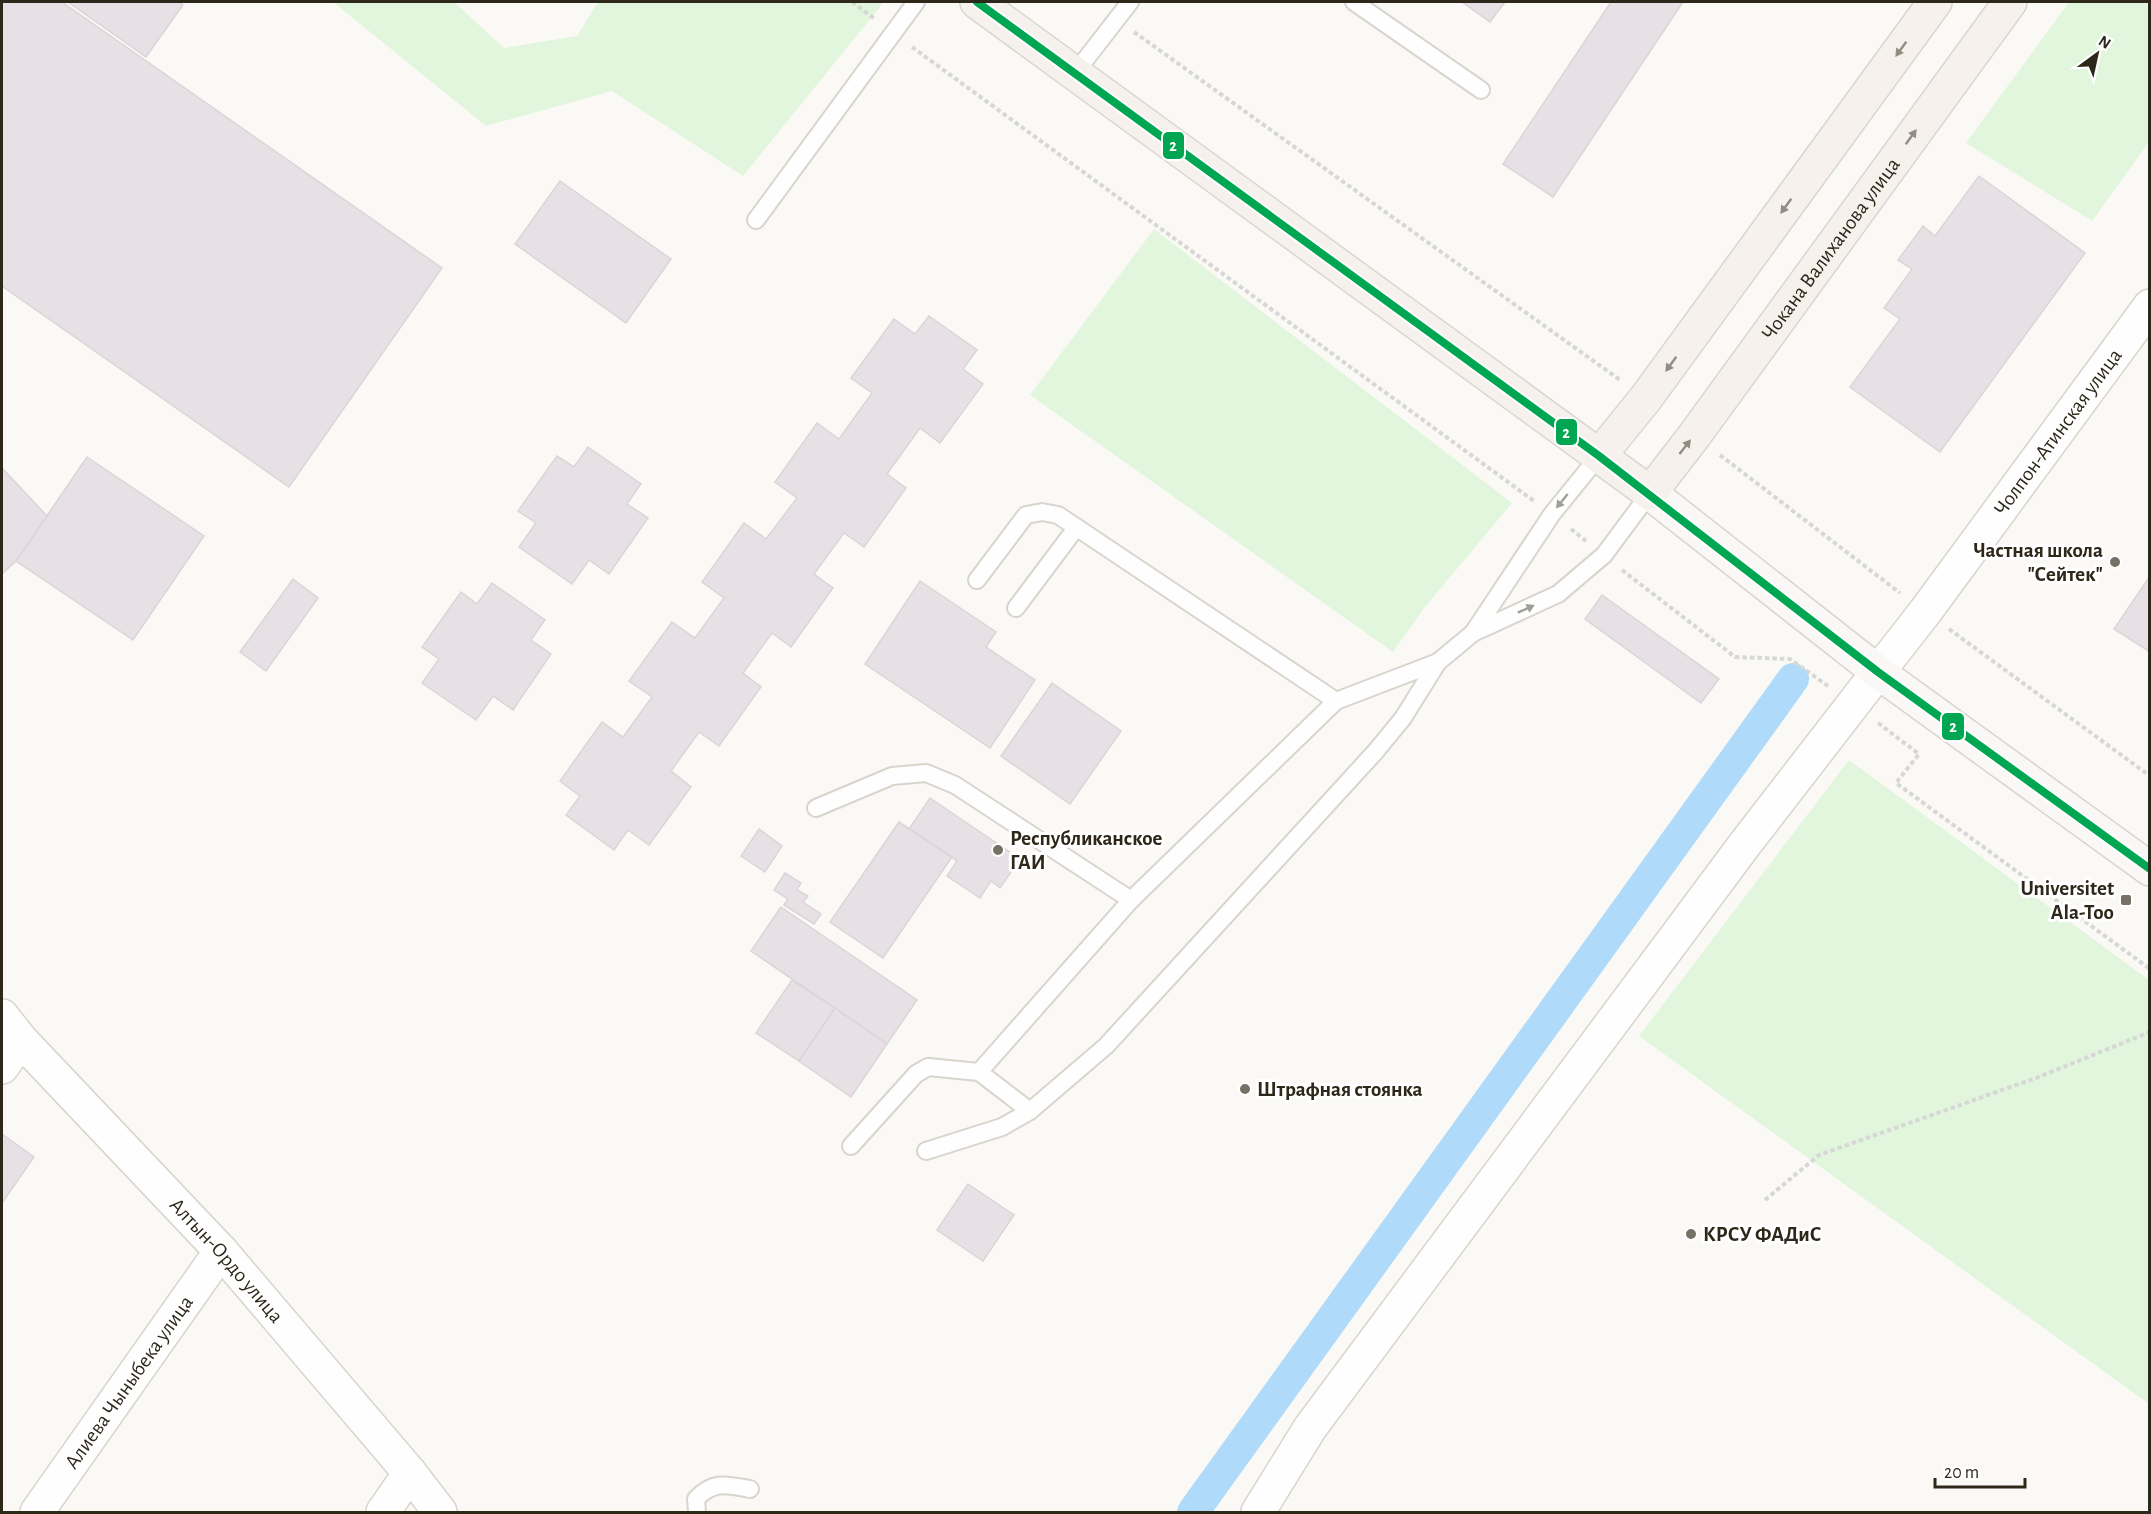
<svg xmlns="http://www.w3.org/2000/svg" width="2151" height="1514" viewBox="0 0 2151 1514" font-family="'Alegreya Sans',sans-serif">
  <rect width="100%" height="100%" fill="#fbf9f5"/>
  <!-- green -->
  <g fill="#e1f6dc">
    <path d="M333,2H454L504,48L577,36L598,2H884L743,176L612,91L486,126Z"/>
    <path d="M2069,2H2149V142L2092,221L1966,143Z"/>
    <path d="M1154,229L1512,503L1425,607L1393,652L1030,395Z"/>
    <path d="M1849,760L2149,980V1404L1639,1036Z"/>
  </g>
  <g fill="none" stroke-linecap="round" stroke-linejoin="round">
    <!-- canal -->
    <path stroke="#afdaf9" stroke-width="32" d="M1193,1512L1793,679"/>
  </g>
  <!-- building -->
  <g fill="#e7e1e5" stroke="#dbd4d8" stroke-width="1.5">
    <path d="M2,2H62L442,268L289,487L2,286Z"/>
    <path d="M68,2H178L183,5L146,57Z"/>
    <path d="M1462,2H1505L1490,22Z"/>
    <path d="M1611,2H1683L1553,197L1503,164Z"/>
    <path d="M1979,176L2085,253L1940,452L1850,387L1900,319L1884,308L1912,269L1898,260L1923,226L1935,236Z"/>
    <path d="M560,181L671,259L626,323L515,244Z"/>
    <path d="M929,316L977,350L963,369L983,384L940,443L920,428L887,474L906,488L864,547L844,533L814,574L833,588L791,647L772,633L743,673L761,687L719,746L699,732L671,771L691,787L649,845L628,830L614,850L566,815L580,796L560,781L602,722L623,737L652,697L629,681L672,622L695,638L724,598L702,582L744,523L766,539L797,498L775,482L817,423L839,439L872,393L851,378L894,319L915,334Z"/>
    <path d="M588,447L641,484L627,504L648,518L609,574L589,560L572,584L519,547L536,523L518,511L557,456L574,467Z"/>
    <path d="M87,457L204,536L133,640L16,561Z"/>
    <path d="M2,468L47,516L16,561L2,574Z"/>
    <path d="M2150,576V652L2114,629Z"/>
    <path d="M293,579L318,598L266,671L240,652Z"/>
    <path d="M920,581L996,632L986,647L1035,680L990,748L865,664Z"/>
    <path d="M492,583L545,620L531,640L551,654L513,710L493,696L476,720L422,683L439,659L422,647L461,592L477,604Z"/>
    <path d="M1602,595L1719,679L1701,703L1585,619Z"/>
    <path d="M1052,683L1121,731L1070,804L1001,756Z"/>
    <path d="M930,798L1020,859L1000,888L991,881L980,898L947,876L957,861L909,829Z"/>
    <path d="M899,822L952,857L883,958L830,922Z"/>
    <path d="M759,829L782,846L765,872L741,856Z"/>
    <path d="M785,873L801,883L797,890L808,896L803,902L821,914L814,924L784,905L788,899L774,890Z"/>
    <path d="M781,907L917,1000L887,1044L751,951Z"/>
    <path d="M792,980L835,1008L799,1061L756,1033Z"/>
    <path d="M835,1008L887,1044L851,1097L799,1061Z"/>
    <path d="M2,1134L34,1157L2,1203Z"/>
    <path d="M968,1184L1014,1215L983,1261L937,1230Z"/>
  </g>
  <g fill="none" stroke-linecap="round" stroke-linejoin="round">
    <defs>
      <g id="service">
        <path d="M1354,2L1481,90"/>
        <path d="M1075,73L1130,2"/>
        <path d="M756,220L916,2"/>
        <path d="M977,580L1026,515L1042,512L1058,515L1336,701"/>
        <path d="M1016,608L1076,528"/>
        <path d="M1473,633L1552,514L1599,456"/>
        <path d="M816,808L892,776L926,773L955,785L1131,900"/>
        <path d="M979,1072L1131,900L1336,701L1438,662"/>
        <path d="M851,1146L916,1074L928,1067L979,1072L1030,1111L1106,1046L1376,751L1403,718L1438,662L1473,633L1558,594L1604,555L1650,493"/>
        <path d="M926,1151L1002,1127L1030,1111"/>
        <path d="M697,1512L696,1499C714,1480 727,1485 750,1489"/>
      </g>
      <g id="minor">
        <path id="s1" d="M2,1016L21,1040L221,1251L410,1473L440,1512"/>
        <path d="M2,1067L21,1040"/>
        <path id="s2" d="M37,1512L221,1251"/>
        <path d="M383,1512L410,1473"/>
        <path d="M1258,1512L1310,1428L1745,844L1878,672"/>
      </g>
      <g id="tertiary">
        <path id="s3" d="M1878,672L1925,612L2150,306"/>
      </g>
      <path id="secondary" d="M1650,493L1878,672L2150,869"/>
      <g id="primary">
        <path id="s4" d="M977,2L1650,493L1694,436L2010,2"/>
        <path d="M1599,456L1646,398L1935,2"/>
      </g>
    </defs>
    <!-- service casing -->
    <use href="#service" stroke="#d8d5cd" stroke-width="20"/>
    <!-- minor casing -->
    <use href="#minor" stroke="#d8d5cd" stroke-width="36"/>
    <!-- tertiary casing -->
    <use href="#tertiary" stroke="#d8d5cd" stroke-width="36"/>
    <!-- secondary casing -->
    <use href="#secondary" stroke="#d8d5cd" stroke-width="36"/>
    <!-- primary casing -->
    <use href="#primary" stroke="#d8d6d2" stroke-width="36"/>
    <!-- path -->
    <g stroke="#d7d7d6" stroke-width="4" stroke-dasharray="4.5 3" stroke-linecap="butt">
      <path d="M852,2L875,19"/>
      <path d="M1134,32L1620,380"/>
      <path d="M912,47L1534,501"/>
      <path d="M1720,455L1900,593"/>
      <path d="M1571,529L1586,541"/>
      <path d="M1622,570L1735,657L1790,659L1828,686"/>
      <path d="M1949,629L2150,776"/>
      <path d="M1878,723L1919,754L1896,783L2150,969"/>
      <path d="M1765,1200L1819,1155L2036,1078L2150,1032"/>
    </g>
    <!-- service -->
    <use href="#service" stroke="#fefefe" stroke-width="16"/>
    <!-- minor -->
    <use href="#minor" stroke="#fefefe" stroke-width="33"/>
    <!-- tertiary -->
    <use href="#tertiary" stroke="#fefefe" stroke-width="33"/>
    <!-- secondary -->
    <use href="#secondary" stroke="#faf8f6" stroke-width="33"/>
    <!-- primary -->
    <use href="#primary" stroke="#f6f1ec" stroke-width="33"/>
    <defs>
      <path id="bus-1" d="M977,2L1599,456L1878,672L2150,869"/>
    </defs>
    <!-- bus-1 casing -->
    <use href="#bus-1" stroke="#fff" stroke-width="12"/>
    <!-- bus-1 -->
    <use href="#bus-1" stroke="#00a651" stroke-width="8"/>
  </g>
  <!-- one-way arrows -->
  <defs><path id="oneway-solid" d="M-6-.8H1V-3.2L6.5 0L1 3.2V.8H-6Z" transform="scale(1.5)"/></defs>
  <g fill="#928c83">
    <use href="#oneway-solid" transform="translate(1901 49) rotate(126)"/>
    <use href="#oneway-solid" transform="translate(1911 137) rotate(-54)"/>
    <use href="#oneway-solid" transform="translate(1786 206) rotate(126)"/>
    <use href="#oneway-solid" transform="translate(1671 364) rotate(126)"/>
    <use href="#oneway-solid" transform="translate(1685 447) rotate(-52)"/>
  </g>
  <g fill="#a09e97">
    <use href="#oneway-solid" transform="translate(1562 501) rotate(129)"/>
    <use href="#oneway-solid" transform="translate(1526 609) rotate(-24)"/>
  </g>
  <!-- markers -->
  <g fill="#757167" stroke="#fff" stroke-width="2">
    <circle cx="2115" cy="562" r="6"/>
    <circle cx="998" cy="850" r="6"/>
    <rect x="2120" y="894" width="12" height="12" rx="3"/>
    <circle cx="1245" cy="1089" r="6"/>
    <circle cx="1691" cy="1234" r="6"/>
  </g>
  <g text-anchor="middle" stroke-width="6" stroke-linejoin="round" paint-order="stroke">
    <!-- street labels -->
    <g font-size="21" fill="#2d281a" stroke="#fff">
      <text dy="7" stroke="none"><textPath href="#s4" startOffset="1137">Чокана Валиханова улица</textPath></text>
      <text dy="7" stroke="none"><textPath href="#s3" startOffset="300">Чолпон-Атинская улица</textPath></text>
      <text dy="7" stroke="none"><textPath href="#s1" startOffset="332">Алтын-Ордо улица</textPath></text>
      <text dy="7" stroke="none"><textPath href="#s2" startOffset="159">Алиева Чыныбека улица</textPath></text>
    </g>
    <!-- poi labels -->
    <g font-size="21" font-weight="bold" fill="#2d281a" stroke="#fff" text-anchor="start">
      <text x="2103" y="557" text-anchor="end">Частная школа<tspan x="2103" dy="24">"Сейтек"</tspan></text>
      <text x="1010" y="845">Республиканское<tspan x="1010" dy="24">ГАИ</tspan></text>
      <text x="2114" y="895" text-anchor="end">Universitet<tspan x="2114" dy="24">Ala-Too</tspan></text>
      <text x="1257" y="1096">Штрафная стоянка</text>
      <text x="1703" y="1241">КРСУ ФАДиС</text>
    </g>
  </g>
  <g stroke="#fff" stroke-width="2">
    <rect x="1162" y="131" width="23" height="29" rx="6" fill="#00a651"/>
    <rect x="1555" y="418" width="23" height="28" rx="6" fill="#00a651"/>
    <rect x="1941" y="712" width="24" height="29" rx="6" fill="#00a651"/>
  </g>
  <g font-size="16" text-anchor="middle" font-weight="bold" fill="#fff">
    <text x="1173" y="151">2</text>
    <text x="1566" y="438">2</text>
    <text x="1953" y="732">2</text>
  </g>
  <!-- border -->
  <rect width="2151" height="1514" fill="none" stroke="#2d281a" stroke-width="6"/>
  <!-- north arrow -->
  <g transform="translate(2097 54) rotate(33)" stroke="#ffffff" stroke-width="4.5" paint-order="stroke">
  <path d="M0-4.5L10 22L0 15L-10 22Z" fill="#2d281a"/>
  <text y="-9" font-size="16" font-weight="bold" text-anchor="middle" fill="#2d281a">N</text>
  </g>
  <!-- scale -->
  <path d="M1935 1478v9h90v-9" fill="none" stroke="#2d281a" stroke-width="3"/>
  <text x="1944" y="1478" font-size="18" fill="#2d281a" stroke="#ffffff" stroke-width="4.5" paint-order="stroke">20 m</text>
</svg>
